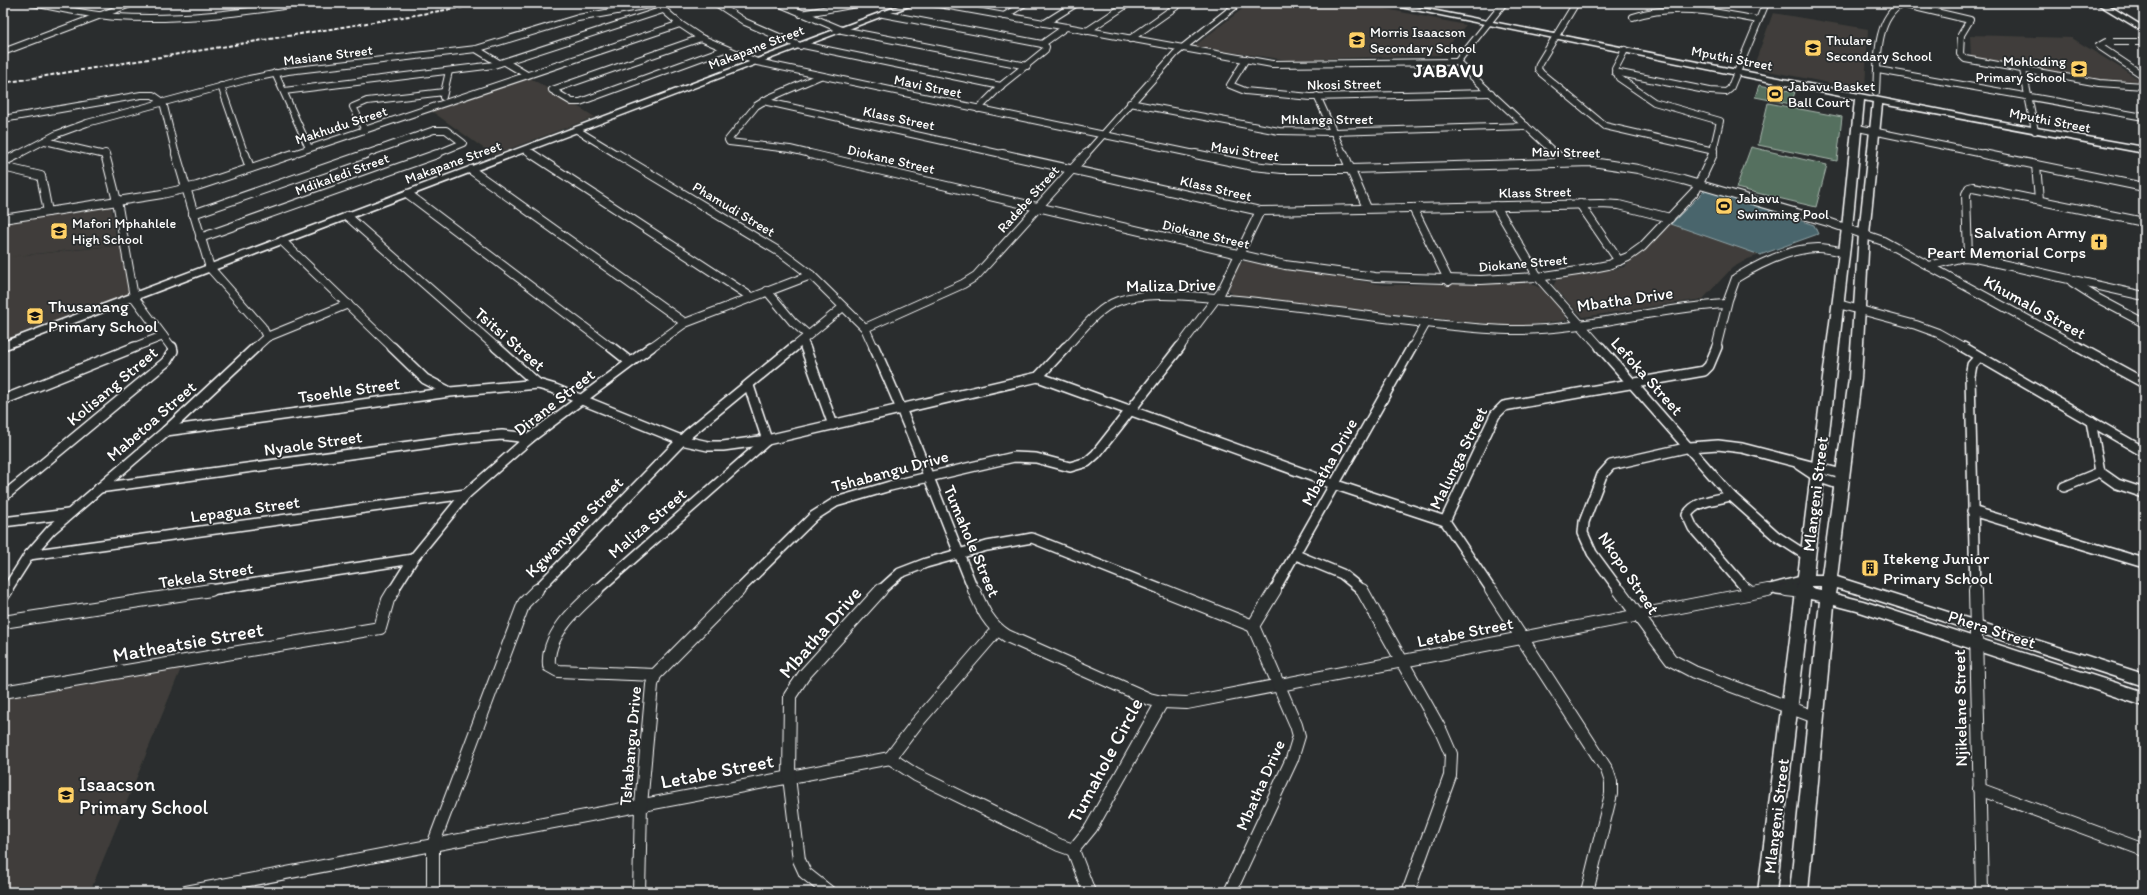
<svg xmlns="http://www.w3.org/2000/svg" width="2147" height="895" viewBox="0 0 2147 895" font-family="Itim,sans-serif">
  <rect width="100%" height="100%" fill="#2a2d2e"/>
  <filter id="ink" filterUnits="userSpaceOnUse"><feTurbulence type="fractalNoise" baseFrequency=".025" numOctaves="2"/><feDisplacementMap in="SourceGraphic" scale="8" xChannelSelector="R" yChannelSelector="G"/><feConvolveMatrix kernelMatrix="1 2 1 2 8 2 1 2 1" color-interpolation-filters="sRGB"/></filter>
  <g filter="url(#ink)">
    <!-- built -->
    <g fill="#3f3e3a">
      <path d="M1250,3H1356L1466,25L1440,55L1288,60L1193,47Z"/>
      <path d="M1773,13L1868,29L1865,90L1753,68Z"/>
      <path d="M1970,35L2072,38L2142,81L2101,80L1971,57Z"/>
      <path d="M527,76L595,117L493,155L430,110Z"/>
      <path d="M111,204L117,245L7,257L124,245L133,292L3,340V216Z"/>
      <path d="M1671,224L1760,255L1748,259L1732,268L1703,299L1583,317L1553,286L1557,279L1624,267Z"/>
      <path d="M1245,261L1384,285L1529,283L1540,288L1561,308L1567,320L1515,327L1234,296L1228,289L1236,265Z"/>
      <path d="M182,666L90,892H3V698Z"/>
    </g>
    <!-- green -->
    <g fill="#54705f" stroke="#aab8af">
      <path d="M1759,85L1795,92L1791,104L1755,97Z"/>
      <path d="M1768,103L1842,117L1837,161L1758,145Z"/>
      <path d="M1751,147L1827,165L1816,207L1736,188Z"/>
    </g>
    <!-- water -->
    <path fill="#48656c" stroke="#91a3a7" d="M1706,189L1814,225L1818,234L1760,255L1671,224Z"/>
    <g fill="none" stroke-linecap="round" stroke-linejoin="round">
      <defs>
        <g id="street-far3">
          <path d="M32,3C60,8 88,15 116,17C179,21 241,13 302,3"/>
          <path d="M716,3L745,22L800,46"/>
          <path d="M778,3L842,30L1027,66"/>
          <path d="M933,3L1272,64L1457,62"/>
          <path d="M1576,3L1539,64L1538,69L1541,73L1605,126L1714,151"/>
          <path d="M657,4L680,24L701,38L757,62L1200,155"/>
          <path d="M967,8L980,3"/>
          <path d="M801,14L862,3"/>
          <path d="M883,14L1042,44"/>
          <path d="M1004,16L1025,3"/>
          <path d="M1633,17C1675,3 1716,12 1758,20"/>
          <path d="M1045,23L1077,3"/>
          <path d="M1087,31L1129,3"/>
          <path d="M701,38L552,90L572,102H580L725,49"/>
          <path d="M1130,39L1181,3"/>
          <path d="M2144,42H2106L2099,46L2144,76"/>
          <path d="M803,45L1001,86"/>
          <path d="M476,49L499,63"/>
          <path d="M1625,50L1615,69L1619,78L1654,102L1720,121L1712,155"/>
          <path d="M3,52L133,3"/>
          <path d="M1246,59L1230,85L1245,91L1311,97L1491,93"/>
          <path d="M505,62L527,75"/>
          <path d="M1457,62L1557,155"/>
          <path d="M1457,62L1504,3"/>
          <path d="M1878,70L2144,117"/>
          <path d="M2023,70L2035,131"/>
          <path d="M1615,72L1710,91L1726,92L1730,89L1766,3"/>
          <path d="M275,73L309,148"/>
          <path d="M221,86L245,155"/>
          <path d="M284,91L494,65L663,10"/>
          <path d="M1876,92C1878,65 1874,19 1902,4L1970,20L1961,35L1960,54L1965,59L2099,83L2144,86"/>
          <path d="M1317,96L1344,155"/>
          <path d="M443,97L449,71"/>
          <path d="M763,101L1006,155"/>
          <path d="M1130,103L1279,131L1333,132L1526,126"/>
          <path d="M978,109L1003,84L1045,50L1046,47L1042,44L1066,27"/>
          <path d="M3,119L141,95H153L163,102L176,155"/>
          <path d="M1858,128L1988,155"/>
          <path d="M365,130L353,107L367,101L444,92"/>
          <path d="M577,130L618,155"/>
          <path d="M45,141L105,155"/>
          <path d="M526,150L533,155"/>
          <path d="M17,155L57,134L87,123L249,79L288,71L476,49L578,18L661,3"/>
          <path d="M290,155L680,24"/>
          <path d="M363,155L434,130H446L463,143L434,155"/>
          <path d="M815,155L790,149L729,142L728,140L756,106L769,98L820,76"/>
          <path d="M1085,155L1176,53L1239,3"/>
        </g>
        <g id="street-far2">
          <path d="M105,154L117,201L134,297L172,348"/>
          <path d="M176,154L210,268L262,327L267,337"/>
          <path d="M245,154L250,168"/>
          <path d="M532,154L751,297"/>
          <path d="M617,154L783,254L811,275L865,328L874,348"/>
          <path d="M810,154L1285,265L1375,277L1481,280L1538,277L1578,271L1608,265L1628,257L1642,247L1696,190L1713,154"/>
          <path d="M1002,154L1260,211L1600,204L1619,205L1670,218"/>
          <path d="M1195,154L1253,166L1282,169H1351L1592,162L1638,169L1683,180L1828,222L1883,241L2080,348"/>
          <path d="M1344,154L1367,208"/>
          <path d="M1556,154L1565,162"/>
          <path d="M1983,154L2144,187"/>
          <path d="M3,162L19,154"/>
          <path d="M2036,165L2039,200"/>
          <path d="M3,167L41,176L48,212"/>
          <path d="M471,170L685,323"/>
          <path d="M408,194L612,348"/>
          <path d="M1580,204L1619,261"/>
          <path d="M1496,206L1538,277L1601,348"/>
          <path d="M1413,208L1449,281"/>
          <path d="M193,214L366,154"/>
          <path d="M347,216L497,348"/>
          <path d="M3,219L162,194L197,186L293,154"/>
          <path d="M200,238L437,154"/>
          <path d="M282,241L393,348"/>
          <path d="M1968,257L1966,194L1969,188L1973,187L2144,222"/>
          <path d="M1929,266L1964,257L1975,258L2144,296"/>
          <path d="M2072,282L2097,298L2144,323"/>
          <path d="M767,291L793,322L808,335"/>
          <path d="M1838,304L1916,325L1938,333L1965,348"/>
          <path d="M865,328L963,284L976,276L1086,154"/>
          <path d="M803,341L806,348"/>
          <path d="M132,348L163,336"/>
          <path d="M255,348L267,337L348,304"/>
          <path d="M650,348L685,323L811,275"/>
          <path d="M793,348L843,307"/>
          <path d="M1065,348C1081,332 1096,309 1118,301C1146,291 1188,296 1217,298C1287,304 1356,315 1426,323C1455,326 1485,330 1515,330C1586,330 1655,308 1726,304"/>
          <path d="M1179,348L1221,292L1260,211"/>
          <path d="M1412,348L1426,323"/>
          <path d="M1716,348L1728,300L1736,278C1759,264 1791,248 1818,248C1827,248 1835,250 1843,252"/>
        </g>
        <g id="street-far1">
          <path d="M392,347L425,379L448,391"/>
          <path d="M496,347L538,384L555,389L681,440L708,446H723L767,440L1038,377L1066,347"/>
          <path d="M611,347L630,362"/>
          <path d="M805,347L833,425"/>
          <path d="M874,347C911,427 941,510 974,591"/>
          <path d="M1600,347L1731,496L1776,536L1807,556"/>
          <path d="M1963,347L2144,452"/>
          <path d="M2078,347L2144,383"/>
          <path d="M1038,377L1336,485L1445,521"/>
          <path d="M749,386L767,440"/>
          <path d="M3,400L135,347"/>
          <path d="M2091,421L2100,472L2117,484L2144,493"/>
          <path d="M166,431L450,392L538,384"/>
          <path d="M1799,465L1817,477L1841,485"/>
          <path d="M2064,487L2100,472"/>
          <path d="M99,488L468,438L502,435L530,438"/>
          <path d="M1731,496C1716,500 1696,500 1687,515L1693,528L1748,591"/>
          <path d="M3,497L166,362L173,351L172,347"/>
          <path d="M1972,511L2144,563"/>
          <path d="M3,522L68,514"/>
          <path d="M29,555L466,494"/>
          <path d="M1296,555L1342,574L1363,591"/>
          <path d="M1777,589L1795,591"/>
          <path d="M6,591L29,555L51,530L166,431L256,347"/>
          <path d="M204,591L413,559"/>
          <path d="M393,591L413,559L466,494L530,438L651,347"/>
          <path d="M536,591L688,434L794,347"/>
          <path d="M596,591L766,441"/>
          <path d="M738,591L814,516L836,502L890,486L1014,457L1036,458L1070,467L1087,462L1096,454L1180,347"/>
          <path d="M880,591L900,573L926,563L987,546L1032,538L1165,591"/>
          <path d="M1274,591L1412,347"/>
          <path d="M1492,591L1445,521L1495,415L1504,406L1704,371L1709,366L1717,347"/>
          <path d="M1620,591L1592,553L1583,533L1584,522L1602,475L1611,465L1690,447L1718,445L1742,448L1842,474"/>
          <path d="M1762,591L1805,580"/>
          <path d="M1975,591L1970,376L1972,365L1979,357"/>
        </g>
        <g id="street">
          <path d="M597,590C576,609 546,635 549,666L558,671L655,675"/>
          <path d="M974,590C982,609 989,625 1007,636L1149,699L1162,702L1187,703L1768,590"/>
          <path d="M1163,590L1253,626"/>
          <path d="M1362,590L1441,731L1451,754L1450,776L1408,892"/>
          <path d="M1491,590L1607,770L1611,782V794L1587,892"/>
          <path d="M1619,590L1671,660L1694,672L1815,717"/>
          <path d="M1747,590L1750,593"/>
          <path d="M1786,590L1804,592"/>
          <path d="M1975,590L1982,892"/>
          <path d="M3,596L7,590"/>
          <path d="M3,622L211,590"/>
          <path d="M1253,626L1275,590"/>
          <path d="M3,692L380,628L388,600L394,590"/>
          <path d="M890,758L916,775L1059,845L1073,850"/>
          <path d="M890,758L916,724L997,630"/>
          <path d="M1979,789L2144,850"/>
          <path d="M1073,850L1091,828L1162,702"/>
          <path d="M1073,850L1089,892"/>
          <path d="M186,892L890,758"/>
          <path d="M433,892V845L524,603L537,590"/>
          <path d="M639,892L641,805L652,685L655,675L739,590"/>
          <path d="M829,892L805,873L799,860L789,777L790,696L804,675L881,590"/>
          <path d="M1230,892L1292,759L1299,736L1296,725L1253,626"/>
        </g>
        <g id="secondary">
          <path d="M906,3H917L3,350V342Z"/>
          <path d="M1381,3H1396L1992,120L2144,147V153L1882,104L1869,234L1861,379L1837,577L2144,674V686L1855,593L1836,588L1835,594L1863,601L2144,692V706L1857,611L1834,605L1808,892H1790L1820,601L1810,599L1776,892H1758L1842,228L1855,99ZM1864,100L1873,102L1859,234L1849,379L1822,575H1813L1852,228ZM1811,586H1821V590L1811,588Z"/>
          <path d="M2096,3H2105L2144,27V32Z"/>
        </g>
      </defs>
      <!-- street-far3 casing -->
      <use href="#street-far3" stroke="#fff" stroke-width="8"/>
      <!-- street-far2 casing -->
      <use href="#street-far2" stroke="#fff" stroke-width="10"/>
      <!-- street-far1 casing -->
      <use href="#street-far1" stroke="#fff" stroke-width="12"/>
      <!-- street casing -->
      <use href="#street" stroke="#fff" stroke-width="14"/>
      <!-- secondary casing -->
      <use href="#secondary" stroke="#fff" stroke-width="3"/>
      <!-- street-far3 -->
      <use href="#street-far3" stroke="#2a2d2e" stroke-width="6"/>
      <!-- street-far2 -->
      <use href="#street-far2" stroke="#2a2d2e" stroke-width="8"/>
      <!-- street-far1 -->
      <use href="#street-far1" stroke="#2a2d2e" stroke-width="9"/>
      <!-- street -->
      <use href="#street" stroke="#2a2d2e" stroke-width="12"/>
      <!-- secondary -->
      <use href="#secondary" fill="#2a2d2e" fill-rule="evenodd"/>
      <!-- rail -->
      <path stroke="#fff" stroke-width="2" stroke-dasharray="4 2" stroke-linecap="butt" d="M3,83L488,3"/>
    </g>
  </g>
  <!-- icons -->
  <defs>
    <symbol id="school-square" viewBox="-11 -11 22 22"><rect x="-9" y="-9" width="18" height="18" rx="4" fill="#ffd166" stroke="#2a2d2e"/><path d="M0-5L7-2L0 1L-7-2ZM-4 1L0 2.5L4 1V4Q0 6-4 4Z" fill="#111"/></symbol>
    <symbol id="stadium-square" viewBox="-11 -11 22 22"><rect x="-9" y="-9" width="18" height="18" rx="4" fill="#ffd166" stroke="#2a2d2e"/><path d="M0-5a6.5 5 0 1 0 0 10a6.5 5 0 1 0 0-10ZM-3.5-1.8h7v3.6h-7Z" fill="#111"/></symbol>
    <symbol id="church-square" viewBox="-11 -11 22 22"><rect x="-9" y="-9" width="18" height="18" rx="4" fill="#ffd166" stroke="#2a2d2e"/><path d="M-1.2-6h2.4v3.5h3.3v2.4h-3.3V6h-2.4V-.1h-3.3v-2.4h3.3Z" fill="#111"/></symbol>
    <symbol id="building-square" viewBox="-11 -11 22 22"><rect x="-9" y="-9" width="18" height="18" rx="4" fill="#ffd166" stroke="#2a2d2e"/><path d="M-4-6H4V6H1V3H-1V6H-4ZM-2.5-4.3h1.7v1.8h-1.7ZM.8-4.3h1.7v1.8H.8ZM-2.5-1h1.7V.8h-1.7ZM.8-1h1.7V.8H.8Z" fill="#111"/></symbol>
  </defs>
  <g fill-rule="evenodd">
    <use href="#school-square" x="1347" y="30" width="20" height="20"/>
    <use href="#school-square" x="1803" y="38" width="20" height="20"/>
    <use href="#school-square" x="2069" y="59" width="20" height="20"/>
    <use href="#stadium-square" x="1765" y="84" width="20" height="20"/>
    <use href="#stadium-square" x="1714" y="196" width="20" height="20"/>
    <use href="#school-square" x="49" y="221" width="20" height="20"/>
    <use href="#church-square" x="2089" y="232" width="20" height="20"/>
    <use href="#school-square" x="25" y="306" width="20" height="20"/>
    <use href="#building-square" x="1860" y="558" width="20" height="20"/>
    <use href="#school-square" x="56" y="785" width="20" height="20"/>
  </g>
  <g text-anchor="middle" stroke-width="3.5" stroke-linejoin="round" paint-order="stroke">
    <!-- far-poi labels -->
    <g font-size="14" fill="#fff" stroke="#2a2d2e" text-anchor="start">
      <text x="1370" y="37">Morris Isaacson<tspan x="1370" dy="16">Secondary School</tspan></text>
      <text x="1826" y="45">Thulare<tspan x="1826" dy="16">Secondary School</tspan></text>
      <text x="2066" y="66" text-anchor="end">Mohloding<tspan x="2066" dy="16">Primary School</tspan></text>
      <text x="1788" y="91">Jabavu Basket<tspan x="1788" dy="16">Ball Court</tspan></text>
      <text x="1737" y="203">Jabavu<tspan x="1737" dy="16">Swimming Pool</tspan></text>
      <text x="72" y="228">Mafori Mphahlele<tspan x="72" dy="16">High School</tspan></text>
    </g>
    <!-- far-street labels -->
    <g font-size="14" fill="#fff" stroke="#2a2d2e">
      <text transform="translate(756 47) rotate(-21)" y="5">Makapane Street</text>
      <text transform="translate(328 55) rotate(-7)" y="5">Masiane Street</text>
      <text transform="translate(1732 58) rotate(11)" y="5">Mputhi Street</text>
      <text transform="translate(1344 84) rotate(-1)" y="5">Nkosi Street</text>
      <text transform="translate(928 86) rotate(12)" y="5">Mavi Street</text>
      <text transform="translate(899 118) rotate(12)" y="5">Klass Street</text>
      <text x="1327" y="124">Mhlanga Street</text>
      <text transform="translate(2050 120) rotate(11)" y="5">Mputhi Street</text>
      <text transform="translate(341 125) rotate(-18)" y="5">Makhudu Street</text>
      <text transform="translate(1245 151) rotate(9)" y="5">Mavi Street</text>
      <text transform="translate(1566 152) rotate(1)" y="5">Mavi Street</text>
      <text transform="translate(891 159) rotate(13)" y="5">Diokane Street</text>
      <text transform="translate(453 162) rotate(-20)" y="5">Makapane Street</text>
      <text transform="translate(342 174) rotate(-20)" y="5">Mdikaledi Street</text>
      <text transform="translate(1216 188) rotate(13)" y="5">Klass Street</text>
      <text transform="translate(1535 192) rotate(-1)" y="5">Klass Street</text>
      <text transform="translate(1028 199) rotate(-48)" y="5">Radebe Street</text>
      <text transform="translate(734 209) rotate(31)" y="5">Phamudi Street</text>
      <text transform="translate(1206 234) rotate(13)" y="5">Diokane Street</text>
      <text transform="translate(1523 263) rotate(-5)" y="5">Diokane Street</text>
    </g>
    <!-- poi labels -->
    <g font-size="17" fill="#fff" stroke="#2a2d2e" text-anchor="start">
      <text x="2086" y="238" text-anchor="end">Salvation Army<tspan x="2086" dy="20">Peart Memorial Corps</tspan></text>
      <text x="48" y="312">Thusanang<tspan x="48" dy="20">Primary School</tspan></text>
      <text x="1883" y="564">Itekeng Junior<tspan x="1883" dy="20">Primary School</tspan></text>
    </g>
    <!-- street labels -->
    <g font-size="17" fill="#fff" stroke="#2a2d2e">
      <text transform="translate(1171 285) rotate(-1)" y="6">Maliza Drive</text>
      <text transform="translate(1625 299) rotate(-8)" y="6">Mbatha Drive</text>
      <text transform="translate(2035 307) rotate(29)" y="6">Khumalo Street</text>
      <text transform="translate(510 339) rotate(41)" y="6">Tsitsi Street</text>
      <text transform="translate(1647 376) rotate(48)" y="6">Lefoka Street</text>
      <text transform="translate(112 386) rotate(-40)" y="6">Kolisang Street</text>
      <text transform="translate(349 390) rotate(-8)" y="6">Tsoehle Street</text>
      <text transform="translate(554 402) rotate(-38)" y="6">Dirane Street</text>
      <text transform="translate(151 421) rotate(-41)" y="6">Mabetoa Street</text>
      <text transform="translate(313 443) rotate(-8)" y="6">Nyaole Street</text>
      <text transform="translate(1458 458) rotate(-64)" y="6">Malunga Street</text>
      <text transform="translate(1329 462) rotate(-61)" y="6">Mbatha Drive</text>
      <text transform="translate(890 471) rotate(-15)" y="6">Tshabangu Drive</text>
      <text transform="translate(1815 494) rotate(-83)" y="6">Mlangeni Street</text>
      <text transform="translate(245 509) rotate(-8)" y="6">Lepagua Street</text>
      <text transform="translate(647 523) rotate(-41)" y="6">Maliza Street</text>
      <text transform="translate(574 527) rotate(-46)" y="6">Kgwanyane Street</text>
      <text transform="translate(972 541) rotate(67)" y="6">Tumahole Street</text>
      <text transform="translate(1629 573) rotate(56)" y="6">Nkopo Street</text>
      <text transform="translate(206 575) rotate(-9)" y="6">Tekela Street</text>
      <text transform="translate(1992 629) rotate(18)" y="6">Phera Street</text>
      <text transform="translate(1465 632) rotate(-11)" y="6">Letabe Street</text>
      <text transform="translate(1960 708) rotate(-91)" y="6">Njikelane Street</text>
      <text transform="translate(630 746) rotate(-85)" y="6">Tshabangu Drive</text>
      <text transform="translate(1260 785) rotate(-66)" y="6">Mbatha Drive</text>
      <text transform="translate(1776 816) rotate(-83)" y="6">Mlangeni Street</text>
    </g>
    <!-- far-district labels -->
    <g font-size="18" font-weight="bold" letter-spacing="1" fill="#fff" stroke="#2a2d2e">
      <text x="1449" y="77">JABAVU</text>
    </g>
    <!-- near-street labels -->
    <g font-size="20" fill="#fff" stroke="#2a2d2e">
      <text transform="translate(820 632) rotate(-49)" y="7">Mbatha Drive</text>
      <text transform="translate(188 642) rotate(-10)" y="7">Matheatsie Street</text>
      <text transform="translate(1105 760) rotate(-62)" y="7">Tumahole Circle</text>
      <text transform="translate(717 771) rotate(-11)" y="7">Letabe Street</text>
    </g>
    <!-- near-poi labels -->
    <g font-size="20" fill="#fff" stroke="#2a2d2e" text-anchor="start">
      <text x="79" y="791">Isaacson<tspan x="79" dy="23">Primary School</tspan></text>
    </g>
  </g>
  <!-- margin -->
  <rect width="2147" height="895" fill="none" stroke="#2a2d2e" stroke-width="16"/>
  <rect x="8" y="8" width="2131" height="879" fill="none" stroke="#fff" stroke-width="1.5" filter="url(#ink)"/>
</svg>
